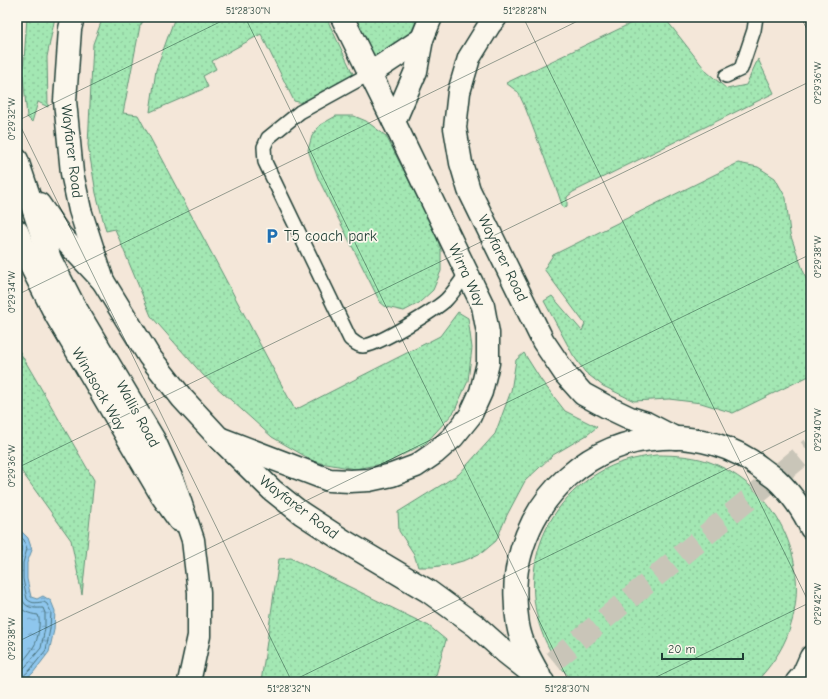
<svg xmlns="http://www.w3.org/2000/svg" width="828" height="699" viewBox="0 0 828 699" font-family="'Comic Neue',sans-serif">
  <defs>
    <pattern id="grass-dots" width="8" height="8" patternUnits="userSpaceOnUse"><rect width="8" height="8" fill="#a3e7b3"/><path d="M2 2h.1M6 6h.1" fill="none" stroke="#8cc79b" stroke-width="1.8" stroke-linecap="round"/></pattern>
    <pattern id="water-ripples" width="26" height="14" patternUnits="userSpaceOnUse"><rect width="26" height="14" fill="#8ec6ed"/><path d="M2 4q2-2 4 0t4 0M15 11q2-2 4 0t4 0" fill="none" stroke="#73a2c1"/></pattern>
  </defs>
  <rect width="100%" height="100%" fill="#f4e7d9"/>
  <filter id="ink" filterUnits="userSpaceOnUse"><feTurbulence type="fractalNoise" baseFrequency=".025" numOctaves="2"/><feDisplacementMap in="SourceGraphic" scale="8" xChannelSelector="R" yChannelSelector="G"/><feConvolveMatrix kernelMatrix="1 2 1 2 8 2 1 2 1" color-interpolation-filters="sRGB"/></filter>
  <g filter="url(#ink)">
    <!-- grass -->
    <g fill="url(#grass-dots)" stroke="#619274">
      <path d="M27,17H55L47,57L48,107L38,102L32,122L27,117L23,75Z"/>
      <path d="M103,17H146L140,26L123,113L138,115L295,410L440,336L458,312L468,318L472,348L468,381L454,412L426,443L387,463L355,469L315,462L272,437L203,375L151,316L115,229L106,231L96,193L88,145L93,44Z"/>
      <path d="M175,17H326L355,78L303,103L294,101L261,34L212,61L216,69L203,76L208,87L150,112L156,70Z"/>
      <path d="M353,17H418L410,35L377,67Z"/>
      <path d="M644,17H664L707,72L727,89L746,85L758,59L774,93L573,192L567,197V207L563,208L558,193L525,107L518,92L506,83Z"/>
      <path d="M336,116H354L366,121L386,136L434,229L441,250V271L433,290L419,303L404,311L386,307L380,302L318,178L308,150L312,136L320,125Z"/>
      <path d="M738,163L758,167L775,178L786,198L790,234L807,281L811,287V375L733,413L701,403L669,399L634,401L603,386L585,372L573,355L544,301L552,296L582,331L585,324L544,269L553,255Z"/>
      <path d="M17,347L94,480L82,595L71,540L17,465Z"/>
      <path d="M524,353L541,380L565,411L597,427L587,435L553,455L525,481L507,515L496,541L483,552L466,560L452,564L433,567H418L414,554L399,531L398,512L459,474L495,434L511,391L516,360Z"/>
      <path d="M656,455C676,455 696,456 715,464C780,492 812,565 789,631C782,651 770,667 756,682H574C512,620 522,518 598,473C616,462 635,458 656,455Z"/>
      <path d="M291,558L429,626L446,640L436,675L429,682H261L279,559Z"/>
    </g>
    <!-- water -->
    <path fill="url(#water-ripples)" stroke="#628fa3" d="M17,527L28,538L32,550L27,563V579L31,597L37,599L43,596L51,601L55,611L54,630L49,652L33,673L23,682H17Z"/>
    <g fill="none" stroke-linecap="round" stroke-linejoin="round">
      <!-- shore -->
      <g stroke="#4b747e" stroke-width="1">
        <path d="M17,533L24,540L27,549L23,563V579L27,599C33,605 37,602 44,602L47,604L51,612L50,629L46,650L30,670L21,678L20,682"/>
        <path d="M17,540C26,549 19,553 18,563C18,572 19,598 25,604C30,609 37,608 43,608L45,613V628L41,648L26,666L17,675"/>
        <path d="M17,603C21,611 29,614 38,615C41,620 38,641 34,646C30,654 23,661 17,667"/>
      </g>
      <!-- secondary-tunnel -->
      <path stroke="#c9c5b8" stroke-width="22" stroke-dasharray="22 11" stroke-linecap="butt" d="M528,682L811,448"/>
      <defs>
        <g id="lane">
          <path d="M369,74L300,112L268,138L264,147L265,162L350,339C354,342 358,346 363,346C377,346 435,310 446,300C454,292 460,282 467,273"/>
          <path d="M726,76L741,69L754,30L756,17"/>
        </g>
        <g id="street">
          <path d="M369,74L422,39"/>
          <path d="M394,122L416,71L422,39L431,17"/>
          <path d="M17,160L50,259L73,304L154,440L174,484L193,540L199,592V636L189,682"/>
          <path d="M39,204L61,236L103,281"/>
          <path d="M17,231L33,270L57,317L162,496L179,520"/>
          <path d="M219,438L329,480L350,481L369,480L392,475L416,466L435,453L453,437L470,416L481,392L488,363V333L483,306L394,122L342,17"/>
        </g>
        <g id="secondary">
          <path d="M73,17L70,29L65,101L72,173L80,210L103,281L149,356L182,398L219,438L272,490L301,513L344,541L428,591L476,626L505,652L543,682"/>
          <path d="M496,17L490,24L469,58L459,92L455,128L461,163L469,190L543,341L566,375L583,394L607,407L630,418L646,423L675,438"/>
          <path d="M539,675C530,659 521,643 518,625C515,607 514,582 518,564C533,494 589,442 662,438C697,436 733,446 761,468C766,472 771,475 776,479C789,491 804,511 811,528"/>
          <path d="M797,682L803,675L811,657"/>
        </g>
      </defs>
      <!-- lane casing -->
      <use href="#lane" stroke="#1f3d34" stroke-width="16"/>
      <!-- street casing -->
      <use href="#street" stroke="#1f3d34" stroke-width="25"/>
      <!-- secondary casing -->
      <use href="#secondary" stroke="#1f3d34" stroke-width="25"/>
      <!-- lane -->
      <use href="#lane" stroke="#fbf7ec" stroke-width="13"/>
      <!-- street -->
      <use href="#street" stroke="#fbf7ec" stroke-width="22"/>
      <!-- secondary -->
      <use href="#secondary" stroke="#fbf7ec" stroke-width="22"/>
    </g>
  </g>
  <!-- ticks -->
  <path fill="none" stroke="#1f3d34" stroke-width="1" stroke-opacity="0.45" d="M245,17L569,682M523,17L811,607M801,17L811,38M17,119L292,682M17,121L230,17M17,295L586,17M17,468L811,81M17,642L811,254M290,682L811,428M646,682L811,602"/>
  <!-- icons -->
  <defs>
    <symbol id="parking-bare" viewBox="-9 -9 18 18"><path d="M-3.5-5.5H1a3.5 3.5 0 0 1 0 7H-1V5.5H-3.5ZM-1-3.4V-.6H.8a1.4 1.4 0 0 0 0-2.8Z" fill="#1f6fb2" stroke="#fbf7ec" stroke-width="2.5" paint-order="stroke"/></symbol>
  </defs>
  <g fill-rule="evenodd">
    <use href="#parking-bare" x="261" y="225" width="22" height="22"/>
  </g>
  <g text-anchor="middle" stroke-width="3.5" stroke-linejoin="round" paint-order="stroke">
    <!-- street labels -->
    <g font-size="15" fill="#1f3d34" stroke="#fbf7ec">
      <text transform="translate(72 151) rotate(83)" y="5">Wayfarer Road</text>
      <text transform="translate(503 258) rotate(64)" y="5">Wayfarer Road</text>
      <text transform="translate(467 275) rotate(65)" y="5">Wirra Way</text>
      <text transform="translate(99 389) rotate(60)" y="5">Windsock Way</text>
      <text transform="translate(138 414) rotate(61)" y="5">Wallis Road</text>
      <text transform="translate(299 507) rotate(37)" y="5">Wayfarer Road</text>
    </g>
    <!-- poi labels -->
    <g font-size="15" fill="#1f3d34" stroke="#fbf7ec" text-anchor="start">
      <text x="284" y="241">T5 coach park</text>
    </g>
  </g>
  <!-- margin -->
  <rect width="828" height="699" fill="none" stroke="#fbf7ec" stroke-width="44"/>
  <!-- scale -->
  <path d="M662 653v6h81v-6" fill="none" stroke="#1f3d34" stroke-width="2"/>
  <text x="668" y="653" font-size="12" fill="#1f3d34" stroke="#fbf7ec" stroke-width="3" paint-order="stroke">20 m</text>
  <rect x="22" y="22" width="784" height="655" fill="none" stroke="#1f3d34" stroke-width="1.5"/>
  <g font-size="10" text-anchor="middle" fill="#1f3d34">
    <text x="248" y="14">51°28'30"N</text>
    <text x="525" y="14">51°28'28"N</text>
    <text transform="translate(817 83) rotate(-90)" y="4">0°29'36"W</text>
    <text transform="translate(11 119) rotate(-90)" y="4">0°29'32"W</text>
    <text transform="translate(817 257) rotate(-90)" y="4">0°29'38"W</text>
    <text transform="translate(11 292) rotate(-90)" y="4">0°29'34"W</text>
    <text transform="translate(817 430) rotate(-90)" y="4">0°29'40"W</text>
    <text transform="translate(11 466) rotate(-90)" y="4">0°29'36"W</text>
    <text transform="translate(817 604) rotate(-90)" y="4">0°29'42"W</text>
    <text transform="translate(11 639) rotate(-90)" y="4">0°29'38"W</text>
    <text x="289" y="692">51°28'32"N</text>
    <text x="567" y="692">51°28'30"N</text>
  </g>
</svg>
